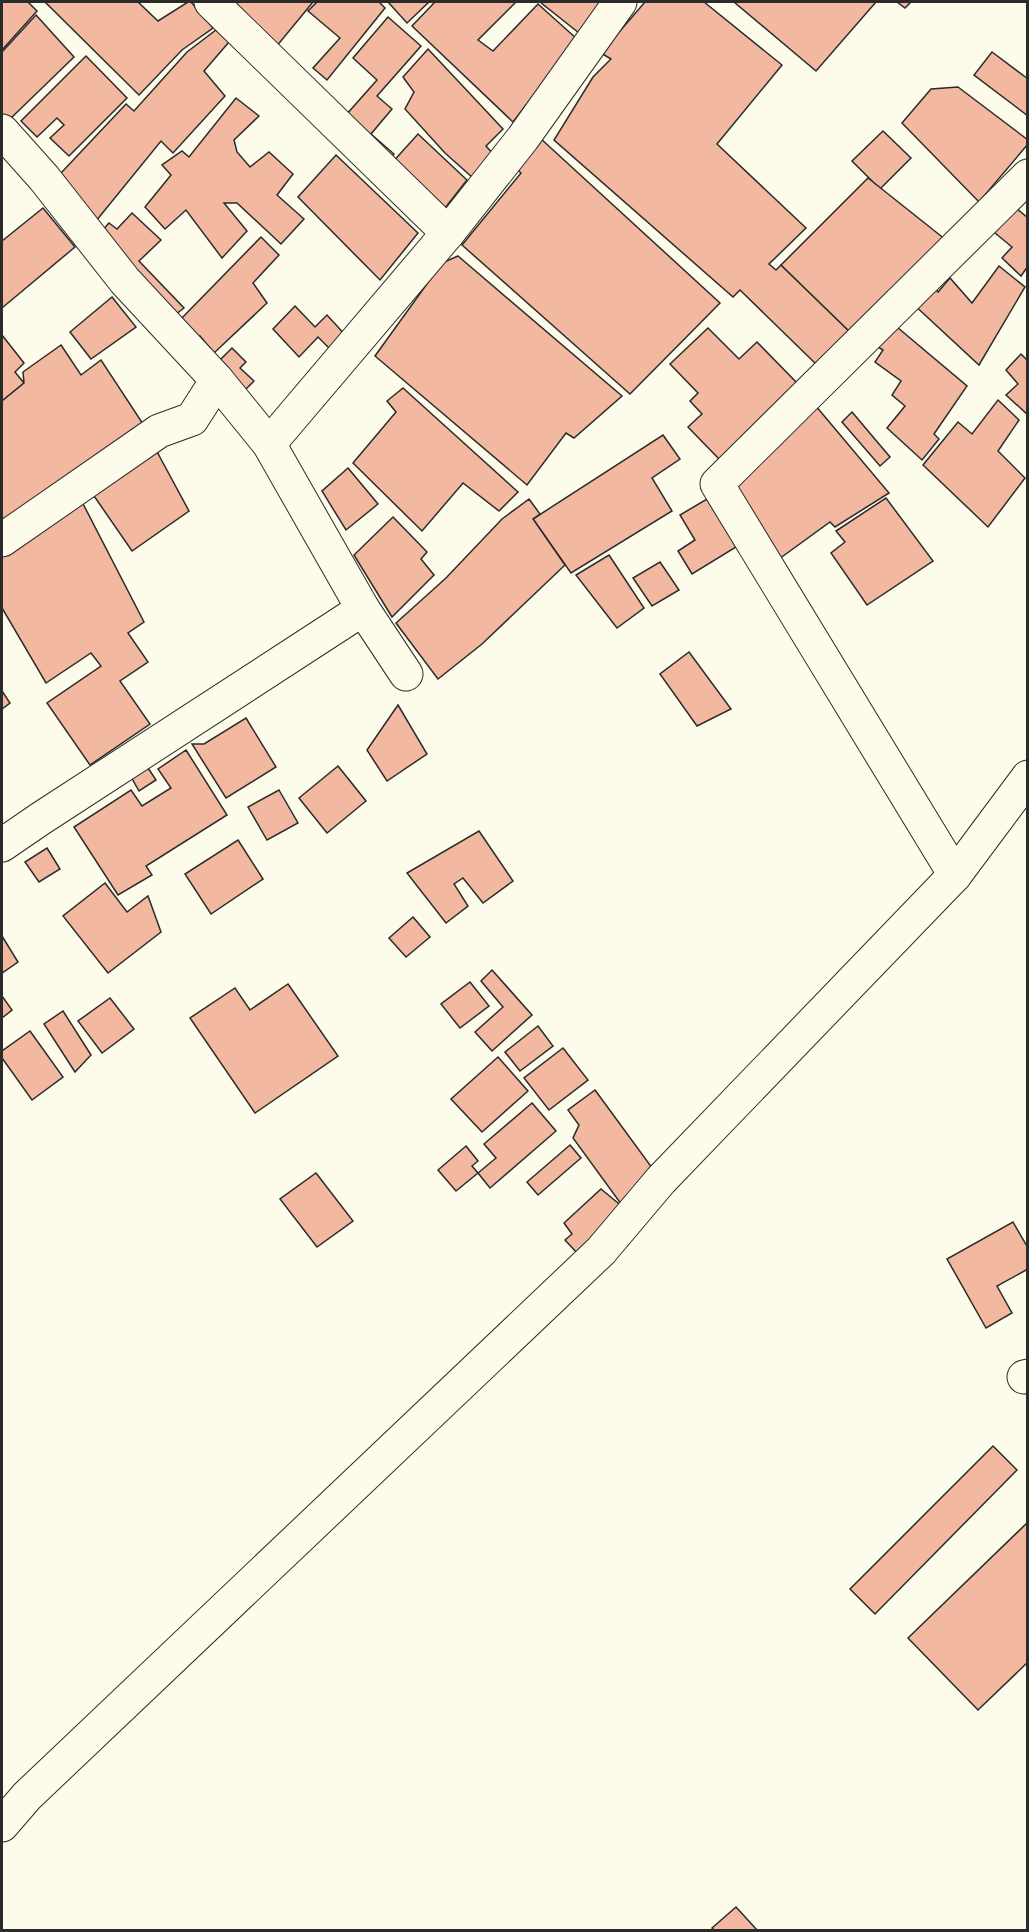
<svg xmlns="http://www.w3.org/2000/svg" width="1029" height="1932" viewBox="0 0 1029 1932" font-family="'Public Sans',sans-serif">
  <rect width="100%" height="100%" fill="#fdfbea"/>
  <!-- building -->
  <g fill="#f2b8a0" stroke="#2b2b2b" stroke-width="1.5">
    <path d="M2,2H28L37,11L2,50Z"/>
    <path d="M45,2H138L158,21L188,2H191L213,28L182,50L139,95Z"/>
    <path d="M238,2H313L276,47L228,12Z"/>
    <path d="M317,2H379L385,8L327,80L313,68L340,38L308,11Z"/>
    <path d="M388,2H429L407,23Z"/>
    <path d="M435,2H516L478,40L493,51L538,4L577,39L513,122L412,26Z"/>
    <path d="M540,2H604L579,33Z"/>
    <path d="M645,2H704L782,65L717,144L806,228L769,264L776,270L781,265L851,333L818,366L740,290L733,297L554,140L593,77L611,59L601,53Z"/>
    <path d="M734,2H876L816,71Z"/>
    <path d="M897,2H911L905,8Z"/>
    <path d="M36,15L74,57L9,120L2,113V52Z"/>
    <path d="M388,17L421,46L377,96L392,109L371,134L394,154L385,165L338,124L377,80L353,58Z"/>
    <path d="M216,30L229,42L204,71L225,96L173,153L161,141L96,221L61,173L126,104L134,111L187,52Z"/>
    <path d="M428,49L503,129L486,146L494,155L473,178L445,153L405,109L414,92L403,77Z"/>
    <path d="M992,52L1028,79V116L974,75Z"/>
    <path d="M86,56L127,98L69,156L50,138L64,125L57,118L37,137L21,121Z"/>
    <path d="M958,87L1028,140V144L979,202L902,123L931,89Z"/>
    <path d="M236,98L259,116L234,140L237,152L250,167L269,152L293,174L277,195L304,219L281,244L237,203H224L247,231L222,258L186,210L165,229L145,207L171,175L162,165L182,151L189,157Z"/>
    <path d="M883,131L911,158L880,189L852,161Z"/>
    <path d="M418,134L467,180L441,213L390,165Z"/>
    <path d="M540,138L720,303L630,394L462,245L521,173L515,167Z"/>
    <path d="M336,155L418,233L380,280L298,197Z"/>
    <path d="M868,178L946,240L851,333L781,265Z"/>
    <path d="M1010,203L1028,218V266L1021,276L1002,258L1012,247L989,228Z"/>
    <path d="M43,208L75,247L2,308V241Z"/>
    <path d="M132,213L161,240L139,261L184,308L171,318L98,235L109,223L117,229Z"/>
    <path d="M261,237L279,255L253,283L267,303L214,353L200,336L195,339L179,321Z"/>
    <path d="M458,256L622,396L574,438L566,433L527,485L375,356L442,263Z"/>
    <path d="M999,266L1025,287L979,365L911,302L929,282L938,292L950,278L972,303Z"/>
    <path d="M112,297L136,327L91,359L70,332Z"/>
    <path d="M295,306L315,327L327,315L348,338L334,353L318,337L299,357L273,329Z"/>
    <path d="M891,322L967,386L934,434L939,439L922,460L887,428L905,406L892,395L901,381L875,362L883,350L873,344Z"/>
    <path d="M708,328L739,359L757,342L798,384L719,459L688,427L702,414L690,401L698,393L670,364Z"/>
    <path d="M2,335L24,363L15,372L24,383L2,401Z"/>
    <path d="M61,345L81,375L101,360L147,430L2,530V401L24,383L23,372Z"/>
    <path d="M232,348L246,362L240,368L254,381L244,391L216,364Z"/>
    <path d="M1021,354L1028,361V415L1006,395L1018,384L1006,370Z"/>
    <path d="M403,388L518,492L499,511L463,483L422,531L353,463L396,412L387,401Z"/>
    <path d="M998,400L1019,420L998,451L1025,478L988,527L923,465L958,422L972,434Z"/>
    <path d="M815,405L889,493L835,527L830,522L779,559L731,486Z"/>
    <path d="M852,412L890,457L880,466L842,422Z"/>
    <path d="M663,435L680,459L652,478L672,511L571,573L533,519Z"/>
    <path d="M155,448L189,511L132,551L92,493Z"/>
    <path d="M348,468L378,504L346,530L322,491Z"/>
    <path d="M79,496L144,622L128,633L148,662L120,681L150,724L90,765L47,703L101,666L91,653L46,683L2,608V551Z"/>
    <path d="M886,498L933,561L867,605L831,553L845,542L836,531Z"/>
    <path d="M529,499L540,514L533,519L565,565L482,644L438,679L396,623L446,578L502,519Z"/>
    <path d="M707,499L736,547L692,574L678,551L695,540L680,515Z"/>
    <path d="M393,517L427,552L421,559L434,575L392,617L354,555Z"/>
    <path d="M609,555L644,608L617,628L576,575Z"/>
    <path d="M660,562L679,590L652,606L633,578Z"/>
    <path d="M689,652L731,709L697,726L660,674Z"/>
    <path d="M2,691L10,703L2,709Z"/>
    <path d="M398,705L427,754L387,781L367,750Z"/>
    <path d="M246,718L276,767L226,798L192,744H204Z"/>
    <path d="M186,750L227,815L146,866L152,875L118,895L74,827L131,790L142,806L171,788L158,769Z"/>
    <path d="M146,765L156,780L139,791L130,775Z"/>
    <path d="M338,766L366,801L327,833L299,798Z"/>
    <path d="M279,790L298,823L267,840L248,807Z"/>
    <path d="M479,831L513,881L483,903L463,878L454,884L468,906L446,923L407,873Z"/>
    <path d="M238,840L263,879L211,914L185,874Z"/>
    <path d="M47,848L60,869L39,882L25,862Z"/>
    <path d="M105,883L127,912L148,896L161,932L108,973L63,916Z"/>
    <path d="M413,917L430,937L406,957L389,938Z"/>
    <path d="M2,936L18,962L2,973Z"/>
    <path d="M492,970L532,1015L492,1051L475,1032L503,1007L481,981Z"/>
    <path d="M470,982L489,1006L460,1028L441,1004Z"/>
    <path d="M288,984L338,1056L255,1113L190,1018L235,988L250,1010Z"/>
    <path d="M2,996L12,1010L2,1018Z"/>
    <path d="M110,998L134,1029L102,1053L78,1021Z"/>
    <path d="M63,1011L91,1055L75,1072L44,1024Z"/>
    <path d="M538,1026L553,1046L520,1071L505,1052Z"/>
    <path d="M30,1031L63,1077L32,1100L2,1058V1051Z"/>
    <path d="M563,1048L588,1080L549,1110L524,1078Z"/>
    <path d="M498,1057L528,1091L482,1132L451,1099Z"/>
    <path d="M595,1090L661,1180L624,1208L573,1138L579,1125L568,1110Z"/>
    <path d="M532,1103L556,1131L490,1188L478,1173L496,1158L484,1144Z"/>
    <path d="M570,1145L581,1158L538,1195L527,1182Z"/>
    <path d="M466,1146L478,1161L472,1166L478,1173L456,1191L438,1170Z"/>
    <path d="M316,1173L353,1221L317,1247L280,1199Z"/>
    <path d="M601,1189L624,1208L578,1254L565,1240L572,1234L564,1223Z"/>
    <path d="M1013,1222L1028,1248V1269L997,1286L1012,1313L986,1328L947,1259Z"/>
    <path d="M993,1446L1017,1470L875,1614L850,1589Z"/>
    <path d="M1028,1522V1662L978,1710L908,1638Z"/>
    <path d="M736,1907L757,1930H714L712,1928Z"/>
  </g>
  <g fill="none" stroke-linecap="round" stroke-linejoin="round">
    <defs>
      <g id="street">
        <path d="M211,2L448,233"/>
        <path d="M2,131L44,178L125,281L217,380L269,444L363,609L406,674"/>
        <path d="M269,444L448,233L523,138L620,2"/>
        <path d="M2,540L159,431L192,419L217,380"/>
        <path d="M2,845L40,819L363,609"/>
        <path d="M955,875L717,484L1028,176"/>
        <path d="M1024,1377L1028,1376"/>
        <path d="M2,1825L27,1796L601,1251L661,1180L955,875L1028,777"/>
      </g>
    </defs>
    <!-- street casing -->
    <use href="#street" stroke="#2b2b2b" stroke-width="35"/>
    <!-- street -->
    <use href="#street" stroke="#fdfbea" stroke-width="33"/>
  </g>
  <!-- border -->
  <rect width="1029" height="1932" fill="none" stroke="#2b2b2b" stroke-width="6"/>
</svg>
